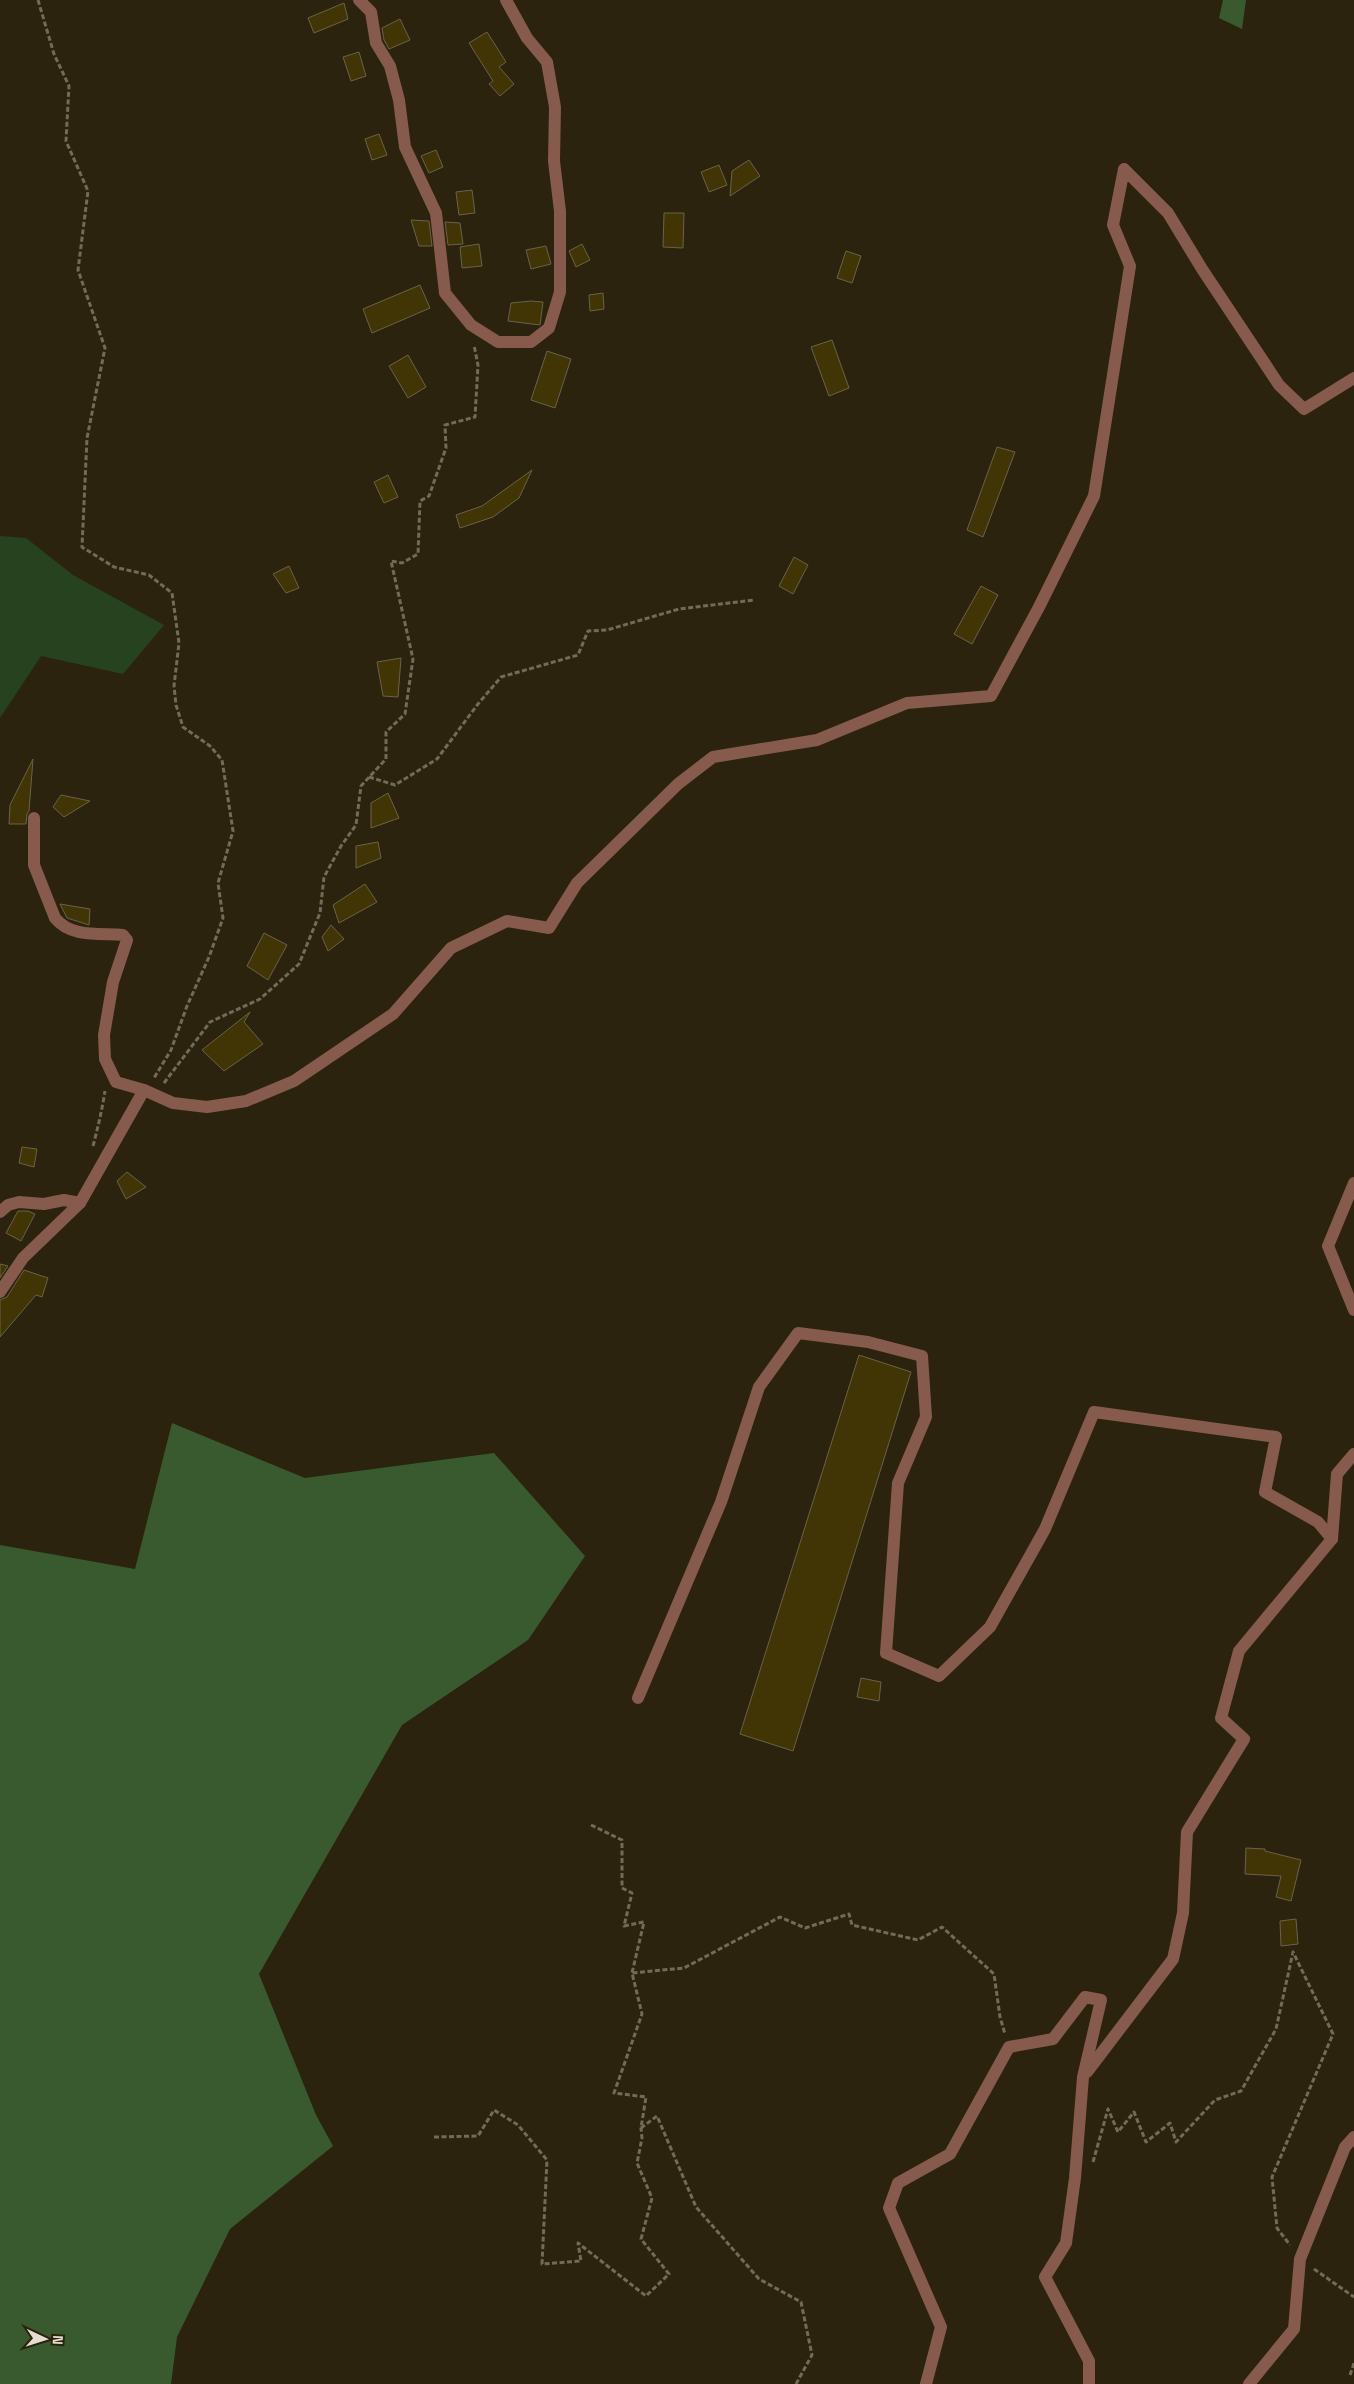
<svg xmlns="http://www.w3.org/2000/svg" width="1354" height="2384" viewBox="0 0 1354 2384" font-family="'Space Grotesk',sans-serif">
  <rect width="100%" height="100%" fill="#2b230d"/>
  <!-- green -->
  <path fill="#27421f" d="M0,536L26,538L73,575L164,625L123,674L41,656L0,718Z"/>
  <!-- forest -->
  <g fill="#395a2e">
    <path d="M1223,0H1246L1242,29L1219,18Z"/>
    <path d="M172,1423L305,1478L494,1453L585,1556L528,1640L402,1725L259,1974L316,2115L333,2146L230,2229L177,2337L171,2384H0V1545L135,1569Z"/>
  </g>
  <!-- building -->
  <g fill="#423505" stroke="#6a624a">
    <path d="M344,3L348,19L314,33L308,18Z"/>
    <path d="M400,19L410,40L389,49L384,40L382,28Z"/>
    <path d="M487,32L506,62L499,67L514,84L500,96L489,84L493,81L469,43Z"/>
    <path d="M359,52L366,76L351,81L343,57Z"/>
    <path d="M379,134L387,155L372,160L365,139Z"/>
    <path d="M436,150L443,167L429,173L421,156Z"/>
    <path d="M749,160L760,176L730,196L732,171Z"/>
    <path d="M719,165L727,185L709,192L701,172Z"/>
    <path d="M472,190L475,213L459,215L456,192Z"/>
    <path d="M664,213H684L683,248L663,247Z"/>
    <path d="M411,220L429,221L432,246H419Z"/>
    <path d="M445,222L460,223L463,244L448,245Z"/>
    <path d="M479,244L482,266L462,268L460,247Z"/>
    <path d="M582,244L590,260L576,267L569,251Z"/>
    <path d="M546,246L551,264L531,269L526,250Z"/>
    <path d="M846,251L861,256L852,283L837,278Z"/>
    <path d="M420,285L430,308L372,333L363,309Z"/>
    <path d="M603,293L604,309L590,311L589,295Z"/>
    <path d="M531,301L543,302L540,325L508,321L511,303Z"/>
    <path d="M832,340L849,388L829,396L811,347Z"/>
    <path d="M547,351L571,359L555,408L531,400Z"/>
    <path d="M408,355L426,387L408,398L389,366Z"/>
    <path d="M997,447L1015,452L983,537L967,530Z"/>
    <path d="M532,470L519,498L493,517L460,528L456,515L482,506Z"/>
    <path d="M388,475L398,497L384,503L374,482Z"/>
    <path d="M794,557L808,565L793,594L779,586Z"/>
    <path d="M289,566L299,588L286,593L273,574Z"/>
    <path d="M981,586L998,595L972,644L954,634Z"/>
    <path d="M401,658L398,697L383,696L377,662Z"/>
    <path d="M33,759L29,811L27,814L26,824H9L10,805Z"/>
    <path d="M388,793L399,818L371,828V803Z"/>
    <path d="M61,795L90,801L64,817L53,807Z"/>
    <path d="M378,842L381,858L356,868V846Z"/>
    <path d="M365,884L377,902L339,923L333,905Z"/>
    <path d="M60,904L90,909L89,925L67,918Z"/>
    <path d="M331,925L344,939L328,951L322,937Z"/>
    <path d="M264,933L287,945L268,980L247,966Z"/>
    <path d="M250,1012L244,1022L263,1044L224,1071L202,1050Z"/>
    <path d="M22,1147L37,1149L34,1167L19,1163Z"/>
    <path d="M127,1172L146,1187L126,1199L117,1181Z"/>
    <path d="M18,1211H28L35,1214L21,1241L6,1233Z"/>
    <path d="M0,1264L8,1266L0,1278Z"/>
    <path d="M24,1270L48,1278L42,1297L36,1295L0,1337V1300L7,1297Z"/>
    <path d="M859,1355L911,1372L793,1751L740,1734Z"/>
    <path d="M861,1678L881,1682L879,1701L857,1697Z"/>
    <path d="M1246,1848L1265,1849V1851L1301,1860L1291,1901L1276,1897L1281,1876L1245,1874Z"/>
    <path d="M1296,1919L1298,1944L1281,1946L1280,1921Z"/>
  </g>
  <g fill="none" stroke-linecap="round" stroke-linejoin="round">
    <!-- path -->
    <g stroke="#726b58" stroke-width="3" stroke-dasharray="5 2.5" stroke-linecap="butt">
      <path d="M38,0L54,54L69,86L66,141L88,191L78,270L105,348L87,438L82,547L114,567L149,575L172,593L179,643L174,686L176,705L183,727L210,746L222,760L233,831L218,883L223,918L209,957L187,1006L171,1050L154,1078"/>
      <path d="M369,777L395,785L437,759L478,704L501,677L578,655L588,631L607,630L679,609L754,600"/>
      <path d="M164,1083L210,1022L260,999L299,964L320,913L324,877L341,846L356,825L361,786L386,759V732L405,714L413,659L391,561L402,563L418,554L420,501L429,496L446,448L445,425L475,417L478,365L474,345"/>
      <path d="M93,1146C98,1127 102,1110 105,1091"/>
      <path d="M591,1825L622,1840V1888L632,1893L624,1926L644,1922L632,1973"/>
      <path d="M434,2137L478,2136L494,2110L518,2125L547,2160L542,2264L581,2261L578,2243L646,2296L669,2274L641,2239L652,2198L637,2163L642,2138L641,2128"/>
      <path d="M1093,2162L1108,2109L1118,2132L1134,2112L1146,2142L1170,2123L1176,2142L1215,2100L1241,2091L1276,2029L1293,1952L1333,2034L1272,2177L1277,2228L1290,2245"/>
      <path d="M1314,2269L1354,2297"/>
      <path d="M1350,2375L1354,2363"/>
      <path d="M796,2384L812,2355L801,2302L759,2279L696,2207L657,2116L641,2128L646,2097L614,2093L642,2014L632,1973L684,1968L780,1917L805,1928L849,1914L852,1925L918,1940L942,1927L994,1974L1000,2017L1005,2034"/>
    </g>
    <!-- minor -->
    <g stroke="#865a4c" stroke-width="12">
      <path d="M359,0L371,12L376,43L390,66L399,100L405,147L436,213L445,293L471,325L498,342H531L549,328L560,292V211L554,161L555,107L547,62L527,38L506,0"/>
      <path d="M34,818V865L55,918C71,938 100,933 123,935L127,940L113,982L104,1035L105,1059L116,1082L144,1090L173,1103L207,1107L246,1101L294,1081L393,1014L451,948L507,921L549,928L577,883L678,784L713,757L817,740L907,703L991,696L1039,607L1094,496L1130,266L1113,225L1124,169L1168,213L1202,269L1279,385L1304,409L1354,378"/>
      <path d="M1354,1183L1328,1246L1354,1310"/>
      <path d="M0,1212L8,1205L19,1202L44,1204L64,1200L80,1203"/>
      <path d="M0,1292L23,1258L80,1203L144,1090"/>
      <path d="M638,1698L721,1502L759,1387L798,1333L868,1342L922,1356L926,1417L898,1483L886,1653L939,1676L990,1627L1045,1529L1094,1412L1276,1437L1265,1492L1318,1522L1332,1539"/>
      <path d="M1087,2072L1173,1959L1183,1913L1187,1832L1244,1739L1221,1718L1239,1651L1332,1539L1337,1474L1354,1454"/>
      <path d="M926,2384L941,2327L889,2208L898,2183L950,2154L1009,2047L1053,2039L1085,1997L1101,2000L1083,2077L1075,2178L1066,2243L1045,2277L1089,2361V2384"/>
      <path d="M1249,2384L1294,2329L1300,2259L1345,2147L1354,2137"/>
    </g>
  </g>
  <!-- north arrow -->
  <g transform="translate(45 2339) rotate(94)" stroke="#2b230d" stroke-width="4" paint-order="stroke">
  <path d="M0-4L9 19L0 12L-9 19Z" fill="#e3ded1"/>
  <text y="-8" font-size="14" font-weight="bold" text-anchor="middle" fill="#e3ded1">N</text>
  </g>
</svg>
